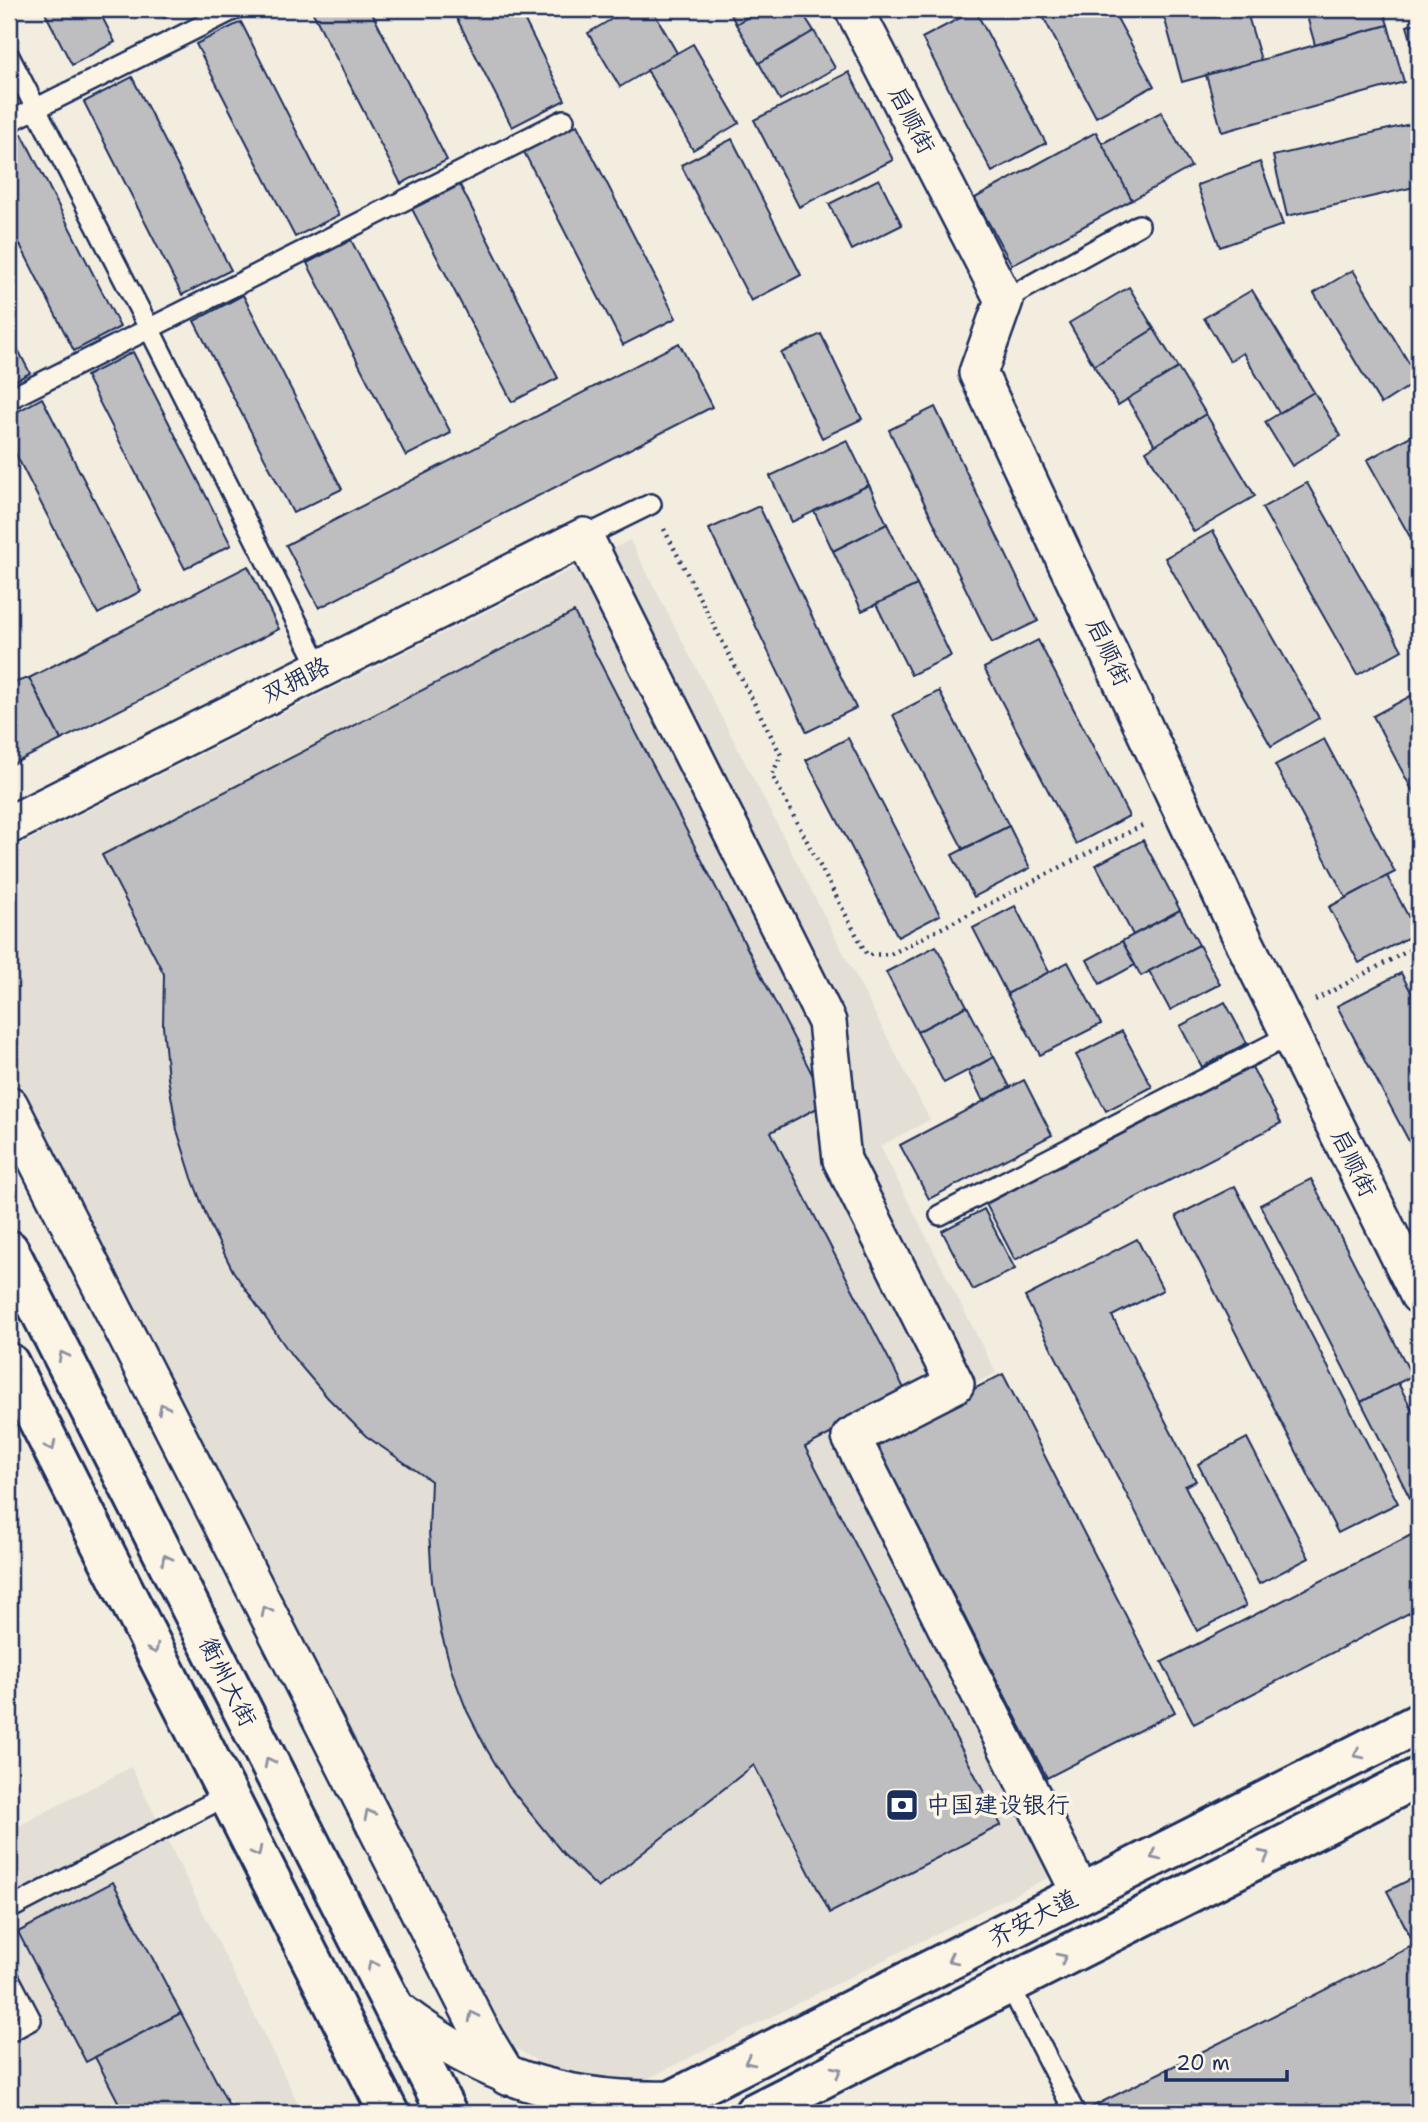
<svg xmlns="http://www.w3.org/2000/svg" width="1428" height="2122" viewBox="0 0 1428 2122" font-family="'Shantell Sans','LXGW WenKai TC',sans-serif">
  <rect width="100%" height="100%" fill="#f3ede0"/>
  <filter id="ink" filterUnits="userSpaceOnUse"><feTurbulence type="fractalNoise" baseFrequency=".0143" numOctaves="2"/><feDisplacementMap in="SourceGraphic" scale="14" xChannelSelector="R" yChannelSelector="G"/><feConvolveMatrix kernelMatrix="1 2 1 2 8 2 1 2 1" color-interpolation-filters="sRGB"/></filter>
  <g filter="url(#ink)">
    <!-- built -->
    <g fill="#e3dfd6">
      <path d="M630,540L930,1120L880,1146L996,1373L865,1440L1081,1861L639,2083L575,2075L544,2065L517,2049L493,2031L9,1063V850Z"/>
      <path d="M131,1767L303,2113H9V1831Z"/>
    </g>
    <!-- building -->
    <g fill="#bebec0" stroke="#1b2f5e" stroke-width="2">
      <path d="M43,9H98L115,42L72,65Z"/>
      <path d="M159,9H182L164,18Z"/>
      <path d="M311,9H370L447,160L401,184Z"/>
      <path d="M452,9H519L565,100L512,127Z"/>
      <path d="M629,9H652L677,53L620,87L588,33Z"/>
      <path d="M728,9H762L736,24Z"/>
      <path d="M762,9H800L814,31L759,63L736,24Z"/>
      <path d="M1039,9H1112L1154,86L1096,117Z"/>
      <path d="M1162,9H1246L1261,60L1182,82Z"/>
      <path d="M1305,9H1383L1388,25L1315,45Z"/>
      <path d="M975,10L1046,143L992,172L922,38Z"/>
      <path d="M241,22L339,215L295,237L196,44Z"/>
      <path d="M1419,22V67L1407,26Z"/>
      <path d="M1388,25L1404,82L1222,132L1206,75Z"/>
      <path d="M814,31L835,68L780,100L759,63Z"/>
      <path d="M693,44L739,123L693,150L647,70Z"/>
      <path d="M849,72L893,160L799,207L754,120Z"/>
      <path d="M132,77L231,270L182,295L84,102Z"/>
      <path d="M1161,112L1191,167L1132,200L1101,144Z"/>
      <path d="M1419,122V186L1287,216L1273,156Z"/>
      <path d="M577,125L676,318L623,345L524,152Z"/>
      <path d="M1096,132L1132,200L1012,265L975,198Z"/>
      <path d="M22,134L120,327L74,351L9,223V140Z"/>
      <path d="M732,139L801,275L751,301L681,165Z"/>
      <path d="M1260,162L1283,225L1220,247L1197,185Z"/>
      <path d="M879,179L902,225L852,250L829,204Z"/>
      <path d="M460,185L558,378L512,402L412,209Z"/>
      <path d="M351,240L451,433L406,456L307,263Z"/>
      <path d="M1353,270L1419,380L1381,404L1314,293Z"/>
      <path d="M1129,287L1154,329L1094,366L1069,323Z"/>
      <path d="M1252,290L1314,392L1279,413L1243,353L1230,361L1204,318Z"/>
      <path d="M243,295L342,489L293,513L194,321Z"/>
      <path d="M1154,329L1178,368L1118,405L1094,366Z"/>
      <path d="M9,332L30,373L9,384Z"/>
      <path d="M821,334L862,419L822,438L781,353Z"/>
      <path d="M679,343L712,407L319,608L286,545Z"/>
      <path d="M133,352L231,545L185,569L86,376Z"/>
      <path d="M1178,368L1206,414L1155,445L1127,399Z"/>
      <path d="M1314,392L1341,436L1292,466L1265,422Z"/>
      <path d="M42,398L141,591L98,614L9,441V416Z"/>
      <path d="M935,407L1038,621L992,643L889,430Z"/>
      <path d="M1206,414L1255,496L1194,532L1146,451Z"/>
      <path d="M1414,434L1419,443V553L1367,460Z"/>
      <path d="M847,440L869,485L792,522L770,476Z"/>
      <path d="M1307,483L1402,650L1357,675L1262,508Z"/>
      <path d="M869,485L887,524L833,551L814,511Z"/>
      <path d="M759,506L856,708L807,732L709,529Z"/>
      <path d="M887,524L917,585L862,611L833,551Z"/>
      <path d="M1213,531L1319,718L1271,746L1165,558Z"/>
      <path d="M248,566L279,629L61,740L29,678Z"/>
      <path d="M917,585L951,656L911,675L876,604Z"/>
      <path d="M574,612L827,1103L771,1132L907,1394L805,1447L1001,1825L830,1913L754,1765L598,1888L566,1857L509,1787L486,1748L467,1711L452,1672L441,1632L432,1582L429,1531L431,1481L366,1436L328,1398L292,1356L233,1271L210,1225L192,1178L177,1130L168,1078L163,1026L164,974L102,855Z"/>
      <path d="M1038,640L1129,816L1076,844L984,668Z"/>
      <path d="M29,678L61,740L9,766V684Z"/>
      <path d="M939,691L1009,826L963,849L893,715Z"/>
      <path d="M1418,692L1419,694V803L1373,716Z"/>
      <path d="M848,738L940,915L898,937L806,760Z"/>
      <path d="M1324,739L1395,872L1346,898L1275,765Z"/>
      <path d="M1009,826L1030,868L974,897L952,855Z"/>
      <path d="M1143,840L1180,910L1133,935L1096,865Z"/>
      <path d="M1387,876L1417,933L1359,963L1329,907Z"/>
      <path d="M1015,906L1049,972L1007,994L973,928Z"/>
      <path d="M1180,910L1199,945L1141,976L1122,941Z"/>
      <path d="M1122,941L1135,965L1100,984L1087,960Z"/>
      <path d="M1199,945L1220,984L1170,1010L1149,971Z"/>
      <path d="M936,946L967,1006L917,1032L886,972Z"/>
      <path d="M1068,962L1101,1024L1040,1055L1007,994Z"/>
      <path d="M1401,973L1419,1007V1160L1337,1006Z"/>
      <path d="M1225,1002L1247,1043L1202,1067L1180,1026Z"/>
      <path d="M967,1006L994,1057L944,1083L917,1032Z"/>
      <path d="M1122,1031L1152,1087L1106,1111L1076,1055Z"/>
      <path d="M994,1057L1010,1087L983,1101L968,1071Z"/>
      <path d="M1252,1067L1281,1123L1015,1260L986,1204Z"/>
      <path d="M1024,1080L1052,1135L929,1199L900,1145Z"/>
      <path d="M1311,1179L1412,1376L1361,1402L1260,1205Z"/>
      <path d="M1235,1186L1398,1503L1338,1533L1176,1216Z"/>
      <path d="M984,1209L1015,1269L973,1290L942,1231Z"/>
      <path d="M1137,1239L1163,1290L1112,1316L1196,1481L1185,1486L1246,1606L1197,1631L1025,1297Z"/>
      <path d="M1003,1374L1175,1712L1047,1778L874,1440Z"/>
      <path d="M1398,1383L1419,1423V1493L1410,1498L1361,1402Z"/>
      <path d="M1247,1438L1309,1558L1259,1584L1198,1464Z"/>
      <path d="M1419,1531V1608L1194,1724L1162,1662Z"/>
      <path d="M1419,1875V1953L1387,1891Z"/>
      <path d="M113,1882L181,2013L86,2062L18,1932Z"/>
      <path d="M1410,1947L1419,1966V2113H1090L1088,2109Z"/>
      <path d="M181,2013L233,2113H124L95,2057Z"/>
    </g>
    <g fill="none" stroke-linecap="round" stroke-linejoin="round">
      <defs>
        <g id="service">
          <path d="M9,56L149,328L320,668"/>
          <path d="M9,122L235,9"/>
          <path d="M1004,300L1139,225"/>
          <path d="M9,399L564,120"/>
          <path d="M584,537L651,504"/>
          <path d="M940,1215L1290,1035"/>
          <path d="M9,1909L228,1795"/>
          <path d="M9,1978L31,2020L9,2032"/>
          <path d="M1009,1984L1075,2113"/>
        </g>
        <g id="minor">
          <path d="M854,9L1004,300L978,373L1238,929L1419,1295"/>
          <path d="M9,825L584,537L827,1022L842,1160L955,1384L851,1437L1081,1894"/>
          <path d="M9,1105L484,2038L507,2076"/>
          <path d="M393,2007C481,2076 561,2103 673,2100"/>
        </g>
        <g id="secondary">
          <path d="M9,1250L447,2113"/>
          <path d="M9,1363L389,2113"/>
          <path d="M647,2113L1419,1723"/>
          <path d="M754,2113L1419,1777"/>
        </g>
      </defs>
      <!-- service casing -->
      <use href="#service" stroke="#1b2f5e" stroke-width="24"/>
      <!-- minor casing -->
      <use href="#minor" stroke="#1b2f5e" stroke-width="42"/>
      <!-- secondary casing -->
      <use href="#secondary" stroke="#1b2f5e" stroke-width="44"/>
      <!-- path -->
      <g stroke="#1b2f5e" stroke-width="4.5" stroke-dasharray="2 5" stroke-linecap="butt">
        <path d="M664,529L781,755L772,775L867,955L891,954L1145,824"/>
        <path d="M1315,1000L1419,945"/>
      </g>
      <!-- service -->
      <use href="#service" stroke="#fcf5e5" stroke-width="19"/>
      <!-- minor -->
      <use href="#minor" stroke="#fcf5e5" stroke-width="37"/>
      <!-- secondary -->
      <use href="#secondary" stroke="#fcf5e5" stroke-width="38"/>
    </g>
    <!-- one-way arrows -->
    <defs><path id="oneway-chevron" d="M-2-3.5L2.5 0L-2 3.5" fill="none" stroke-width="1.6" stroke-linecap="round" stroke-linejoin="round" transform="scale(1.75)"/></defs>
    <g stroke="#8c92a2">
      <use href="#oneway-chevron" transform="translate(63 1356) rotate(-117)"/>
      <use href="#oneway-chevron" transform="translate(163 1408) rotate(-117)"/>
      <use href="#oneway-chevron" transform="translate(51 1446) rotate(63)"/>
      <use href="#oneway-chevron" transform="translate(166 1559) rotate(-117)"/>
      <use href="#oneway-chevron" transform="translate(266 1611) rotate(-117)"/>
      <use href="#oneway-chevron" transform="translate(154 1649) rotate(63)"/>
      <use href="#oneway-chevron" transform="translate(1358 1754) rotate(153)"/>
      <use href="#oneway-chevron" transform="translate(269 1762) rotate(-117)"/>
      <use href="#oneway-chevron" transform="translate(369 1814) rotate(-117)"/>
      <use href="#oneway-chevron" transform="translate(257 1852) rotate(63)"/>
      <use href="#oneway-chevron" transform="translate(1265 1855) rotate(-27)"/>
      <use href="#oneway-chevron" transform="translate(1155 1856) rotate(153)"/>
      <use href="#oneway-chevron" transform="translate(1062 1958) rotate(-27)"/>
      <use href="#oneway-chevron" transform="translate(952 1959) rotate(153)"/>
      <use href="#oneway-chevron" transform="translate(372 1965) rotate(-117)"/>
      <use href="#oneway-chevron" transform="translate(473 2016) rotate(-117)"/>
      <use href="#oneway-chevron" transform="translate(749 2061) rotate(153)"/>
      <use href="#oneway-chevron" transform="translate(837 2071) rotate(-27)"/>
    </g>
  </g>
  <!-- icons -->
  <defs>
    <symbol id="bank-square" viewBox="-11 -11 22 22"><rect x="-9" y="-9" width="18" height="18" rx="4" fill="#1b2f5e" stroke="#fcf5e5"/><path d="M-6-4H6V4H-6ZM0-2.3a2.3 2.3 0 1 0 0 4.6a2.3 2.3 0 1 0 0-4.6Z" fill="#fff"/></symbol>
  </defs>
  <g fill-rule="evenodd">
    <use href="#bank-square" x="883" y="1786" width="38" height="38"/>
  </g>
  <g text-anchor="middle" stroke-width="7" stroke-linejoin="round" paint-order="stroke">
    <!-- street labels -->
    <g font-size="24" fill="#1b2f5e" stroke="#fcf5e5">
      <text transform="translate(912 120) rotate(63)" y="8">启顺街</text>
      <text transform="translate(1109 652) rotate(65)" y="8">启顺街</text>
      <text transform="translate(296 680) rotate(-27)" y="8">双拥路</text>
      <text transform="translate(1354 1163) rotate(64)" y="8">启顺街</text>
      <text transform="translate(228 1682) rotate(63)" y="8">衡州大街</text>
      <text transform="translate(1033 1918) rotate(-27)" y="8">齐安大道</text>
    </g>
    <!-- poi labels -->
    <g font-size="24" fill="#1b2f5e" stroke="#fcf5e5" text-anchor="start">
      <text x="926" y="1813">中国建设银行</text>
    </g>
  </g>
  <!-- margin -->
  <rect width="1428" height="2122" fill="none" stroke="#fcf5e5" stroke-width="35"/>
  <rect x="18" y="18" width="1393" height="2087" fill="none" stroke="#1b2f5e" stroke-width="2.5" filter="url(#ink)"/>
  <!-- scale -->
  <path d="M1166 2070v10h121v-10" fill="none" stroke="#1b2f5e" stroke-width="3.5"/>
  <text x="1176" y="2070" font-size="21" fill="#1b2f5e" stroke="#fcf5e5" stroke-width="5" paint-order="stroke">20 m</text>
</svg>
